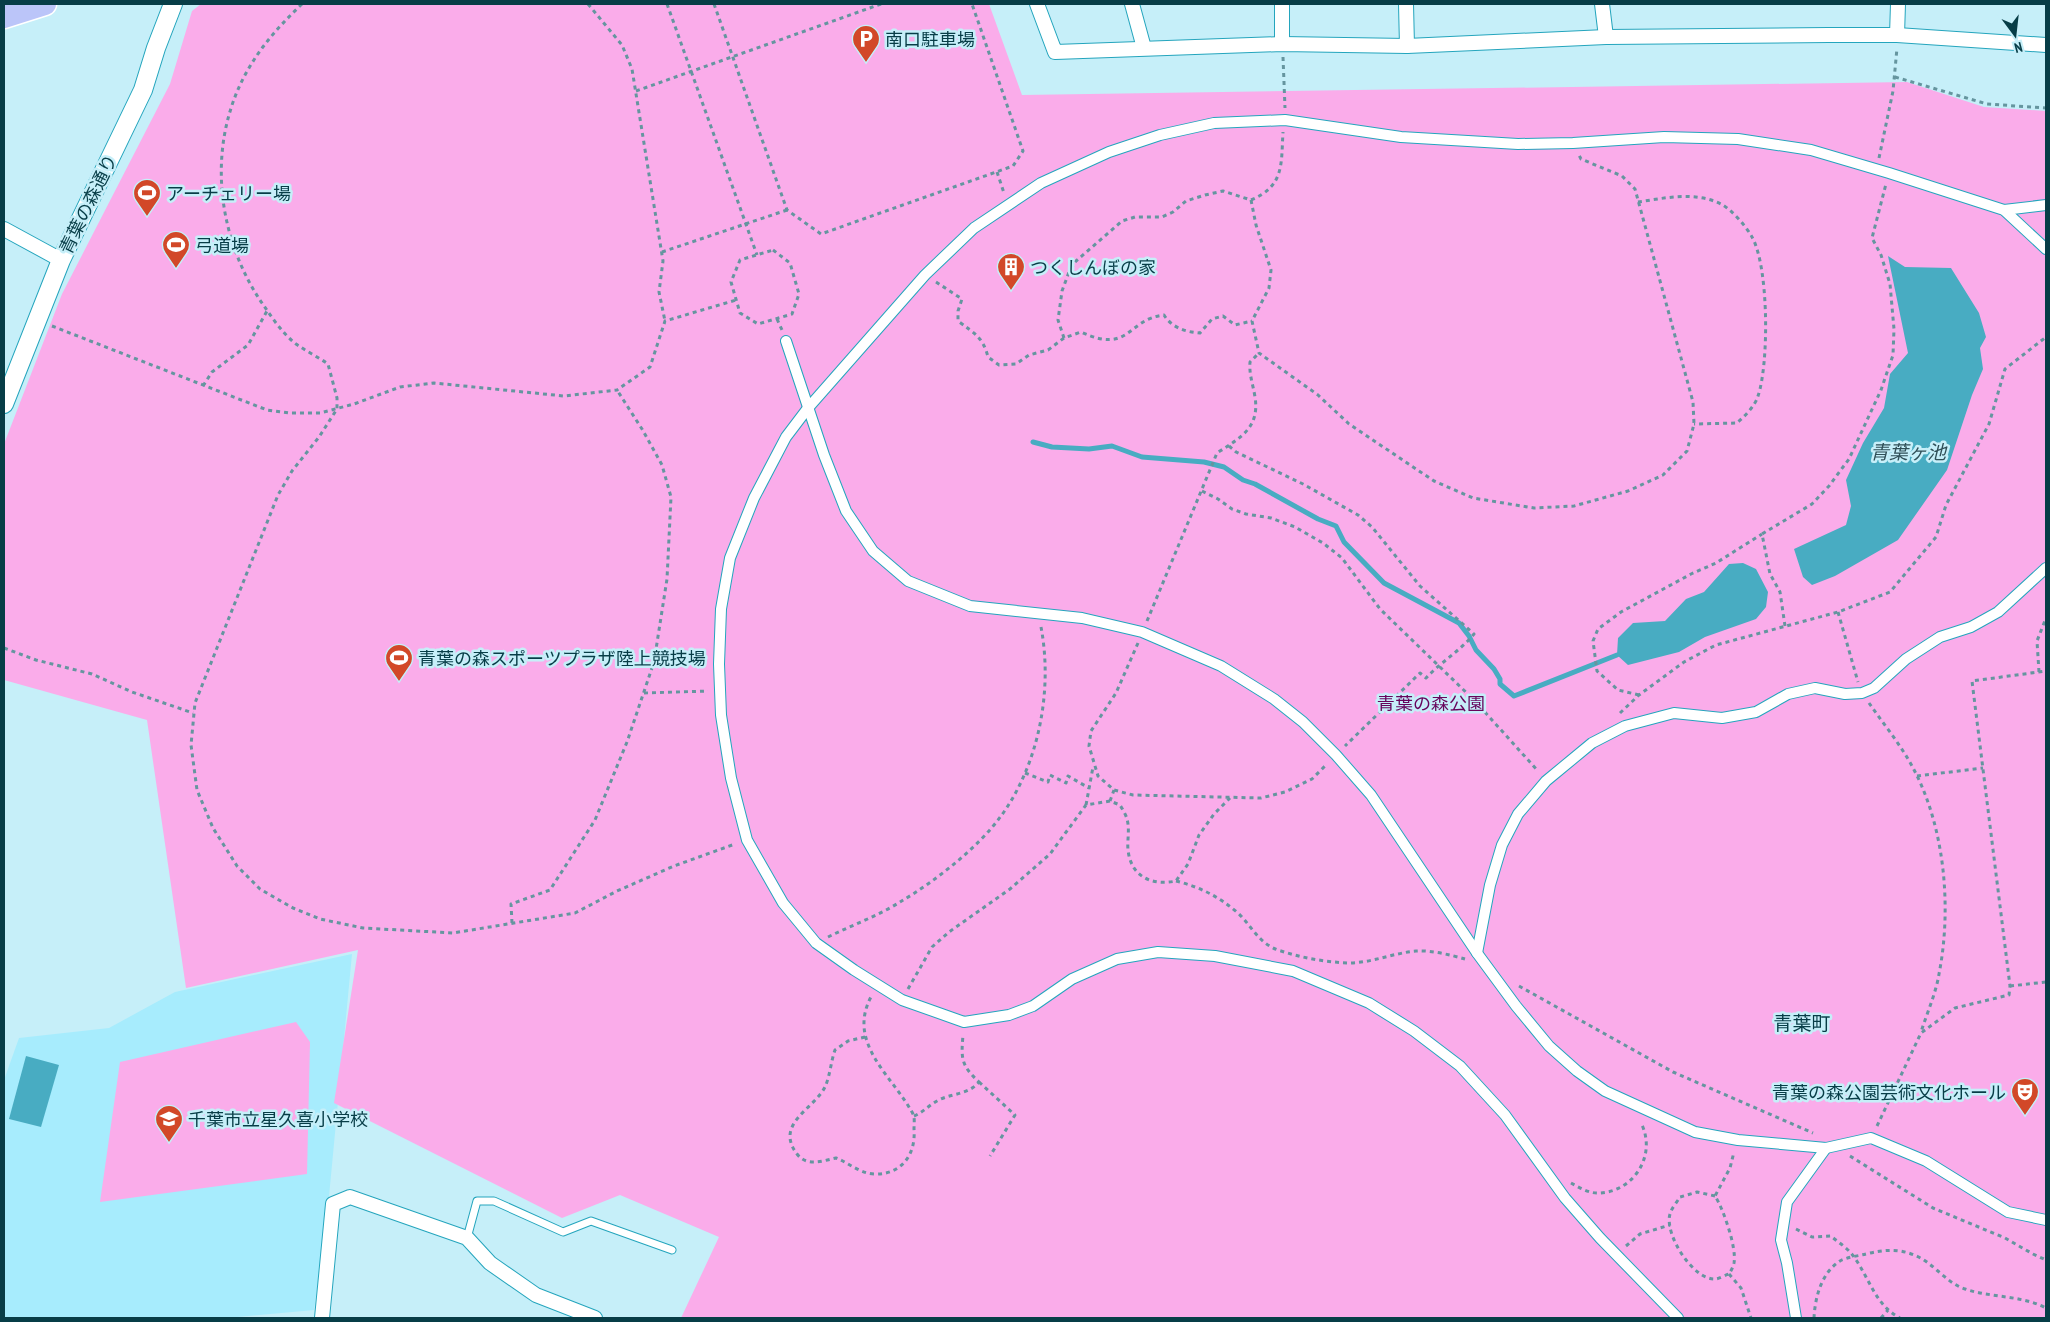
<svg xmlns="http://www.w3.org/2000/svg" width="2050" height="1322" font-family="'PT Sans Narrow','Noto Sans JP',sans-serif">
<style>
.built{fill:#a7ecfd}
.green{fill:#faacea}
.water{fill:#48acc2}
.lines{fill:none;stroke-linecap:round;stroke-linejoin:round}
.stream{stroke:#48acc2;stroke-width:5}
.service-casing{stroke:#24a5bd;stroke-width:9}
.pedestrian-casing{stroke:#24a5bd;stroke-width:12}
.minor-casing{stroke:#24a5bd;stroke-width:16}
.tertiary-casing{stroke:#24a5bd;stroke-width:20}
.primary-casing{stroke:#fff;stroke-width:25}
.path{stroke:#65959f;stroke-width:3;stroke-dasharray:4 4;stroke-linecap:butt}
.service{stroke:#fff;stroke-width:7}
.pedestrian{stroke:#fff;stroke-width:10}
.minor{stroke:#fff;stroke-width:14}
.tertiary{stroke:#fff;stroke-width:18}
.primary{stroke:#bbc5f9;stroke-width:22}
.labels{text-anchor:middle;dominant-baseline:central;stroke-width:5;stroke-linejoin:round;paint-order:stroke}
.poi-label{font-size:18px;fill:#073d47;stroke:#c6eff9;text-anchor:start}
.street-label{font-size:18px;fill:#073d47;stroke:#c6eff9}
.park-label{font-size:18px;fill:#67055c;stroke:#c6eff9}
.water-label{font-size:19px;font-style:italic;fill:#304f57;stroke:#c6eff9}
.neighbourhood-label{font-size:19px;fill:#073d47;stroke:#c6eff9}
</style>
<rect width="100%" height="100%" fill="#c6eff9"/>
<polygon class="built" points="352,954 328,1207 314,1310 227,1318 4,1318 4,1080 19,1038 109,1028 175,992"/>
<g class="green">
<polygon points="201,4 989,4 1022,95 1907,82 1984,107 2046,111 2046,1318 681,1318 719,1237 620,1195 562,1218 334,1103 358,950 186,988 147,720 4,680 4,444 62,294 170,84 192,11"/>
<polygon points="296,1022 310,1042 307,1174 100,1202 120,1062"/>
</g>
<g class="water">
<polygon points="1888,256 1905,267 1951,268 1979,313 1986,337 1980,348 1983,369 1972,395 1947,470 1898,540 1835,576 1812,585 1803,577 1794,549 1846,525 1851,506 1846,480 1863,443 1884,408 1890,374 1908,353"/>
<polygon points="1743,563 1756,569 1768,592 1766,607 1756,619 1705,637 1679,652 1628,665 1617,655 1618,638 1633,623 1665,621 1686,599 1704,592 1729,564"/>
<polygon points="26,1056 59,1065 41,1127 9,1119"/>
</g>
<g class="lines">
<polyline class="stream" points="1033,442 1052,447 1089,449 1112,446 1142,457 1204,462 1224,467 1243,480 1255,484 1318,519 1336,526 1344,542 1384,583 1459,623 1469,636 1476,650 1494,669 1500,679 1500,684 1514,696 1617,655"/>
<defs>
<polyline id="service" points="467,1238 477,1201 494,1201 563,1232 591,1221 672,1250"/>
<g id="pedestrian">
<polyline points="2004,210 2046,205"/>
<polyline points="786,341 824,455 846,511 873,551 908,581 970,606 1082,618 1142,632 1221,666 1274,699 1303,722 1336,755 1371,795 1477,953 1516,1006 1549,1046 1577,1071 1605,1091 1695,1132 1738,1140 1826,1148 1871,1138 1926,1161 2008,1212 2046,1220"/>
<polyline points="1477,953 1490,885 1502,845 1518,814 1546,781 1592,743 1625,726 1674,713 1722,718 1756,712 1788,694 1815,688 1845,694 1862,693 1874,688 1906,659 1940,637 1971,627 1998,612 2046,568"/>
<polyline points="1678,1318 1600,1238 1565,1198 1505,1115 1460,1066 1414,1031 1369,1003 1293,971 1215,956 1158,952 1117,959 1072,979 1033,1006 1009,1015 964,1022 902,1000 854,970 816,943 783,903 747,840 731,778 721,715 719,664 721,609 730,558 754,498 786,437 808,408 925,275 974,228 1041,183 1109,152 1160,135 1214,123 1285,120 1401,137 1518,144 1573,143 1664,137 1738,139 1811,150 1889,173 2004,210 2046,249"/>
<polyline points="1796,1318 1787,1263 1781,1240 1787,1202 1826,1148"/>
</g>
<g id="minor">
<polyline points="1037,4 1055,52 1282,44 1407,46 1606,37 1829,35 1897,35 2046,45"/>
<polyline points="1132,4 1144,48"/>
<polyline points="1282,4 1282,44"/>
<polyline points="1406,4 1407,46"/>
<polyline points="1602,4 1606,37"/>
<polyline points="1897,35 1898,4"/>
<polyline points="4,229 61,260"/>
<polyline points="322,1318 333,1204 350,1197 467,1238 490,1263 536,1295 595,1318"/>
</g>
<polyline id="tertiary" points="4,404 61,260 143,90 156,48 173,4"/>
<polyline id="primary" points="4,17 45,4"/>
</defs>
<use href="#service" class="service-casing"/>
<use href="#pedestrian" class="pedestrian-casing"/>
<use href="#minor" class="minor-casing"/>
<use href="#tertiary" class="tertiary-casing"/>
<use href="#primary" class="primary-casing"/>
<g class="path">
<path d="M302 4C280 25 260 47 245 75 206 148 217 239 264 306 273 319 283 334 296 344 306 351 318 357 328 364L337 398V409L319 437 292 471 278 495 195 703 191 745 197 790 213 828 237 866 260 889 293 908 320 919 363 928 453 933 575 913 617 891 674 866 735 844"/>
<polyline points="588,4 622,45 632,69 663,261 659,292 665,321"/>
<polyline points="667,4 757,255"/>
<polyline points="714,4 787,210 821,234 1013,166 1023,151 972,4"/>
<polyline points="1283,57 1285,108"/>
<polyline points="1895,77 1987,104 2046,108"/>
<polyline points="636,91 881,4"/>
<polyline points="1879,158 1893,91 1897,48"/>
<polyline points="997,172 1004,193"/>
<polyline points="1251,200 1256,225 1271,270 1269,288 1252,321 1259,353 1318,395 1349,424 1434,481 1473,498 1534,508 1574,506 1628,491 1663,475 1687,451 1694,424 1693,402 1635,189 1622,176 1581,159 1579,155"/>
<path d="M1638 202C1665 198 1695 191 1721 204 1732 210 1746 226 1752 237 1769 267 1769 364 1758 396 1755 406 1745 416 1737 423L1694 424"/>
<polygon points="773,250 790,263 799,294 792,314 758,324 740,313 731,282 740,260"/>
<polyline points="662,252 787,210"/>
<path d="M936 282 962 299 958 311V321C974 333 983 337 988 357L999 365 1016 364 1029 355 1048 350 1064 338 1081 332C1130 355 1127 319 1164 315 1172 328 1186 332 1200 333L1212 319 1223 316 1235 325 1252 321"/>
<polyline points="777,319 782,330"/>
<polyline points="52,326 267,410 289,413 320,413 354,404 400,387 434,383 564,396 617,390 650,367 665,321 736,300"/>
<path d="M1064 338 1058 320 1062 291 1069 272 1076 261 1122 221 1135 217H1162L1173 212 1186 201 1205 195 1223 191 1251 200C1285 186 1281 163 1283 132"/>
<polyline points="203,386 212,372 248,345 267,311"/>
<path d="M1229 446 1236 452 1303 484 1358 515 1372 527 1420 586 1474 634C1460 651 1441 662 1426 678L1420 673 1345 746"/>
<polyline points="1202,491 1218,499 1232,509 1246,514 1271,518 1295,527 1323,543 1342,558 1380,609 1474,700 1538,771"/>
<polyline points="1838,612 1858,682"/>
<path d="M1147 621 1217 453C1240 438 1260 428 1255 397 1253 384 1249 375 1250 362L1259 353"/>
<polyline points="1785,626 1780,592 1770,574 1762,534 1812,504 1829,486 1849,459 1881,390 1893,355 1894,329 1890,284 1881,255 1872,238 1886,184"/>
<polyline points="1138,643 1116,693 1091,731 1089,746 1098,776 1114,790 1133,795 1261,798 1285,792 1312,779 1327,764"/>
<polyline points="4,648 36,660 92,674 132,692 193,713"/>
<polyline points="2039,672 2037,641 2046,618"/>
<polyline points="644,693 708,691"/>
<polyline points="1639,695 1618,690 1597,671 1593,641 1598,629 1621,612 1691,574 1716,563 1762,534"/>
<path d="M1869 703C1883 723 1900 744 1912 766 1945 826 1952 908 1939 974 1936 993 1927 1013 1921 1032"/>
<polyline points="1620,713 1639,695 1684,662 1716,645 1838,612 1890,592 1936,537 1946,505 1989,424 2005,369 2046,337"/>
<polyline points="1025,773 1048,782 1050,775 1066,783 1068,776 1089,788"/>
<polyline points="1917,776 1983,768"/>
<polyline points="1110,801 1114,790"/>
<polyline points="1086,805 1093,767"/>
<path d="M1176 881C1200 887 1220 897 1239 914 1253 928 1260 945 1281 951 1303 958 1325 962 1348 963 1372 963 1393 953 1416 951 1431 950 1451 955 1465 959"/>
<polyline points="512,923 511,904 550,890 595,820 627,742 654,662 667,579 671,497 662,465 642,429 617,390"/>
<path d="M828 937C852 925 878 916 900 902 934 882 978 848 1001 816 1039 764 1053 690 1041 627"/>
<polyline points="1519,986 1673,1072 1813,1133"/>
<polyline points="2010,986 2046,982"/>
<path d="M908 989 932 947 949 932 1010 889 1050 854 1086 805 1110 801 1120 805C1123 810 1126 815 1127 819 1130 830 1127 840 1128 850 1131 877 1152 886 1176 881L1188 864 1199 835 1214 814 1230 798"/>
<path d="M865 1037 848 1041 835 1050C831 1061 830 1076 825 1087 814 1109 774 1124 797 1154 807 1167 822 1161 836 1158 849 1163 859 1173 874 1174 902 1175 916 1154 914 1129 914 1124 915 1118 913 1114 893 1076 845 1043 872 995"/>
<polyline points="979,1082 1015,1115 990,1156"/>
<path d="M914 1116C924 1112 931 1103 941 1099 955 1093 969 1094 979 1082 961 1065 961 1059 963 1035"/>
<polyline points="1877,1126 1921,1033 1955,1008 2009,995 2010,986 1972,681 2046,671"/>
<polyline points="1850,1156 1933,1208 2005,1238 2033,1254 2046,1260"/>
<path d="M1571 1183C1580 1188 1590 1194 1600 1193 1635 1191 1657 1154 1641 1123"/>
<path d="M1715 1196 1697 1192 1680 1197C1677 1202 1671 1209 1670 1214 1664 1234 1693 1280 1715 1279 1719 1279 1725 1275 1729 1274 1731 1271 1733 1267 1734 1263 1737 1248 1723 1208 1715 1196L1730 1168 1734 1152"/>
<path d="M1796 1229 1812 1237 1831 1236C1839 1243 1849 1249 1854 1257 1870 1279 1875 1305 1900 1318"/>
<polyline points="1626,1246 1640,1234 1670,1225"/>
<polyline points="1729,1274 1741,1288 1751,1318"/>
<path d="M1814 1318C1815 1298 1821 1273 1840 1261 1847 1257 1858 1256 1866 1254 1883 1250 1897 1248 1914 1255 1933 1262 1946 1283 1965 1289 1992 1298 2021 1295 2046 1308"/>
<polyline points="1881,1318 1888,1310"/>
</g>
<use href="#service" class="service"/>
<use href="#pedestrian" class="pedestrian"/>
<use href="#minor" class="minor"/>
<use href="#tertiary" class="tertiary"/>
<use href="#primary" class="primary"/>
</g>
<defs>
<symbol id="parking-pin" viewBox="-11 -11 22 30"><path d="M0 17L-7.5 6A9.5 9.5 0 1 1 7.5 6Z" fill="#d24828" stroke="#c6eff9"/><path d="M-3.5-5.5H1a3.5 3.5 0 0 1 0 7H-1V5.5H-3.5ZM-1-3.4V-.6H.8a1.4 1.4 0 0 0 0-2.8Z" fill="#fff"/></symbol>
<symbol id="stadium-pin" viewBox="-11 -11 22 30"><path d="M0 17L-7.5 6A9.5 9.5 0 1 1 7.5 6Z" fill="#d24828" stroke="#c6eff9"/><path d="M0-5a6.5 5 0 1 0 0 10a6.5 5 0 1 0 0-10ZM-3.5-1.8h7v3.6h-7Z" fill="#fff"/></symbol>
<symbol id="building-pin" viewBox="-11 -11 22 30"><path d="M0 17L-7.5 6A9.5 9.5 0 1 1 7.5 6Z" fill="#d24828" stroke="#c6eff9"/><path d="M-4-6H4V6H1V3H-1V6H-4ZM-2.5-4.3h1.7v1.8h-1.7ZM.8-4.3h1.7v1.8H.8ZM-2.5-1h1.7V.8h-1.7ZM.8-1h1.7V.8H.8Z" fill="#fff"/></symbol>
<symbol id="theatre-pin" viewBox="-11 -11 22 30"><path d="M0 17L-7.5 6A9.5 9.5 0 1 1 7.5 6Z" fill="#d24828" stroke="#c6eff9"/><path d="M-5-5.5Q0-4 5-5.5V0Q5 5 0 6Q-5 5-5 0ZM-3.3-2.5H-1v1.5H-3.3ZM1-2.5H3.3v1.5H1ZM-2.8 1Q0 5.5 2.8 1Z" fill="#fff"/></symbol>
<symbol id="school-pin" viewBox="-11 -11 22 30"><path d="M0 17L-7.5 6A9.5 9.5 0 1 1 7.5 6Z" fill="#d24828" stroke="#c6eff9"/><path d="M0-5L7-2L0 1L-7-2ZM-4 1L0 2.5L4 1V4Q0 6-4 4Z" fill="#fff"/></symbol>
</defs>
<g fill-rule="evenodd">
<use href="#parking-pin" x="850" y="23" width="32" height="43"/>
<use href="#stadium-pin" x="131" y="177" width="32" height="43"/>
<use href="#stadium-pin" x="160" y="229" width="32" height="43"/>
<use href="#building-pin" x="995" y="251" width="32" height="43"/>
<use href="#stadium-pin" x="383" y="642" width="32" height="43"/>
<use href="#theatre-pin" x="2009" y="1076" width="32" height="43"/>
<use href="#school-pin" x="153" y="1103" width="32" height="43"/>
</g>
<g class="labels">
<g class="poi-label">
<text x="885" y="39">南口駐車場</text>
<text x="166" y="193">アーチェリー場</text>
<text x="195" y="245">弓道場</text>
<text x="1030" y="267">つくしんぼの家</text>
<text x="418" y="658">青葉の森スポーツプラザ陸上競技場</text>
<text x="2006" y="1092" text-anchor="end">青葉の森公園芸術文化ホール</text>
<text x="188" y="1119">千葉市立星久喜小学校</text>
</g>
<g class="street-label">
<text transform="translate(88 204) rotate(-64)">青葉の森通り</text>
</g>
<g class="park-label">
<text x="1431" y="703">青葉の森公園</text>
</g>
<g class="water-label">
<text x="1908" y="452">青葉ヶ池</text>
</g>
<g class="neighbourhood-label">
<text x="1802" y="1023">青葉町</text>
</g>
</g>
<rect width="2050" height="1322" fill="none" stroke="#073d47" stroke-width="10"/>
<g transform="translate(2015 35) rotate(165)" stroke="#c6eff9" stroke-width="4" paint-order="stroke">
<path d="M0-4L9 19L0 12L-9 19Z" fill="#073d47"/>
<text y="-8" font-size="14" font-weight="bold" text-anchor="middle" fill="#073d47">N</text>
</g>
</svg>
